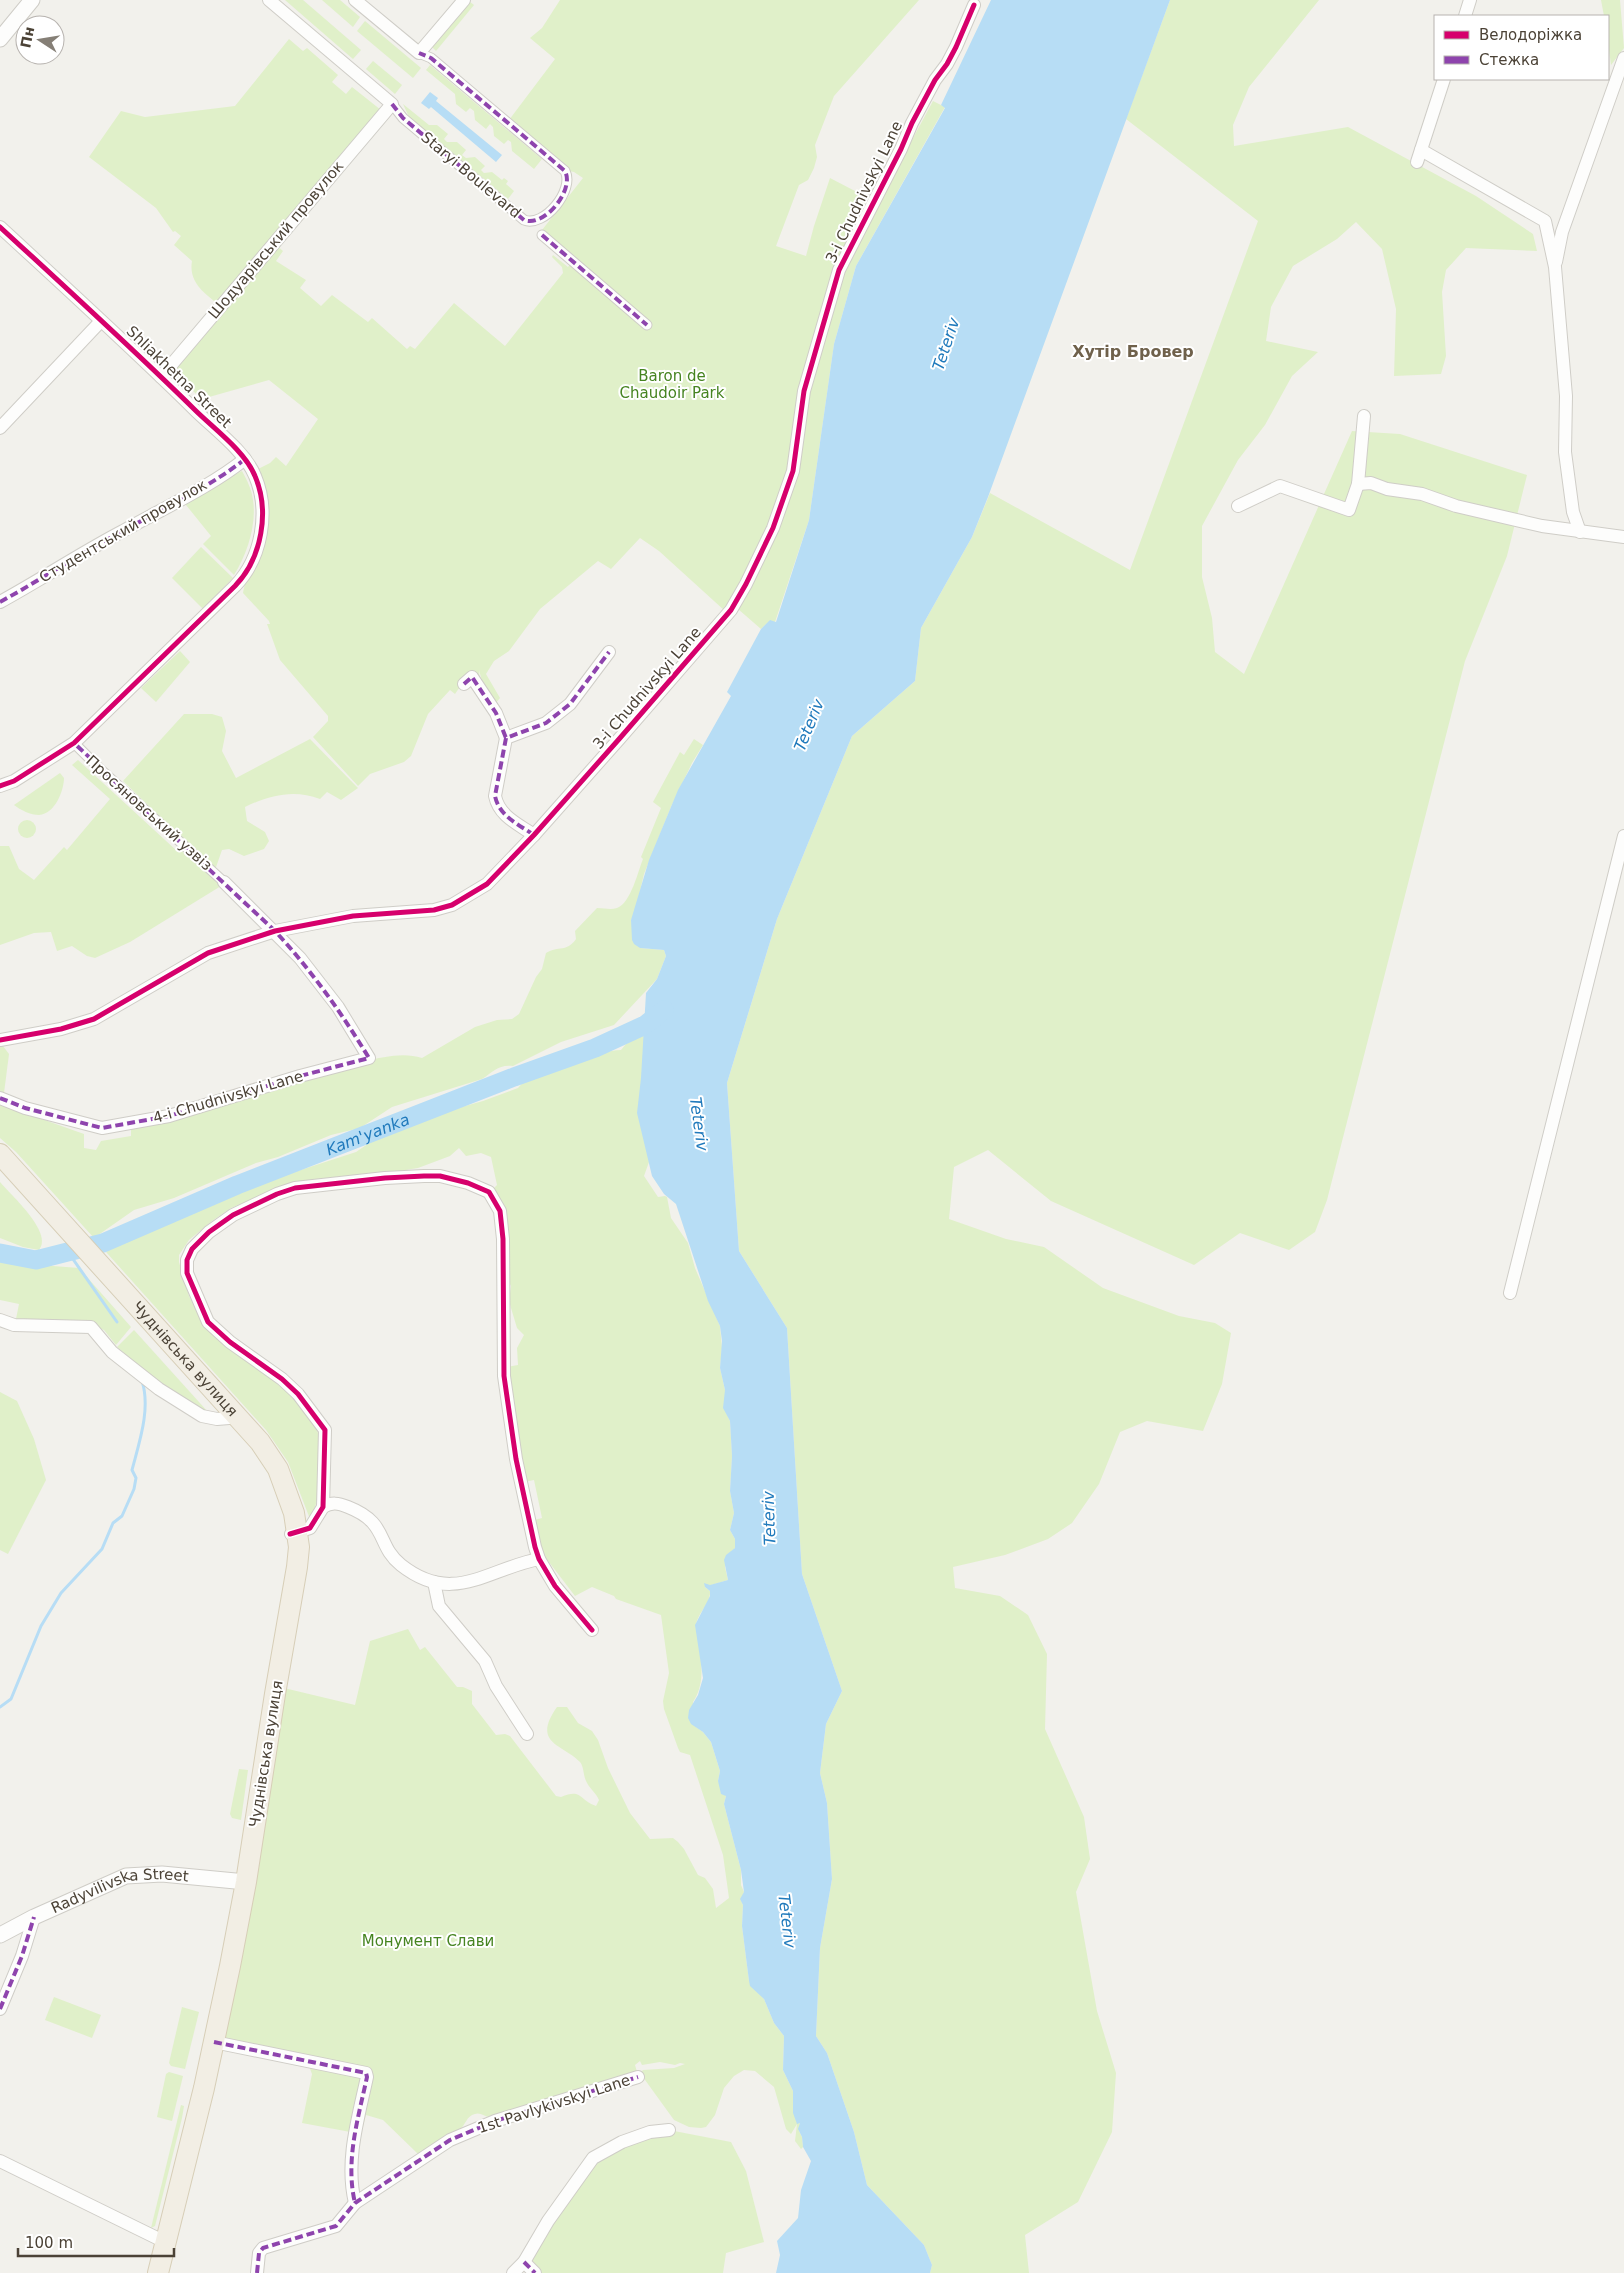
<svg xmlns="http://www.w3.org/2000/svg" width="1624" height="2273" font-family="'DejaVu Sans',sans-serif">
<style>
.green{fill:#e0f0c9}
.water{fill:#b7ddf5}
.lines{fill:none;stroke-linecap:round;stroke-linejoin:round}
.stream{stroke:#b7ddf5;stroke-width:3}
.river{stroke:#b7ddf5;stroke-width:19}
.pedestrian-casing{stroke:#cfcdc7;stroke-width:11}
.minor-casing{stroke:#cfcdc7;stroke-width:14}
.tertiary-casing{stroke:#cfcdc7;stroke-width:17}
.primary-casing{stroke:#d7ceb7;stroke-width:22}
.pedestrian{stroke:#fdfdfc;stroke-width:9}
.minor{stroke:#fdfdfc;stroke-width:12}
.tertiary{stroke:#fdfdfc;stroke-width:15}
.primary{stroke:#f2eee4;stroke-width:20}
.quiet{stroke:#8e44ad;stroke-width:4;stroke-dasharray:8 4;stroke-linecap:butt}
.cycleway-casing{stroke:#fff;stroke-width:8}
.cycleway{stroke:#d6006c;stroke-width:5}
.labels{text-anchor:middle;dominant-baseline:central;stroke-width:4;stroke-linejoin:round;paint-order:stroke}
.street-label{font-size:15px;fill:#4b4236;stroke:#fff}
.park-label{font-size:15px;fill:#468421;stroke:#fff}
.water-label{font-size:16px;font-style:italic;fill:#207abc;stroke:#fff}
.neighbourhood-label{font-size:16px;font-weight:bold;fill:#6f614b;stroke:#fff}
</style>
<rect width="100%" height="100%" fill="#f2f1ec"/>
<g class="green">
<polygon points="285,0 303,0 361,50 353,59"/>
<polygon points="322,0 340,0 360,17 353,27"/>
<path d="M560 0H919L834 96 815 145 817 157 814 168 808 180 799 185 776 246 806 256 814 226 830 178 878 203 933 101 945 107 856 266 834 344 809 520 775 622 770 621 761 629 738 609 725 611 659 551 640 538 611 569 598 561 540 609 509 651 494 661 486 674 500 698 495 704 482 681 479 670 480 682 466 678 455 694 450 690 428 714 411 756 404 762 370 774 358 786 313 737 328 721V716L280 660 267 624H270L269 621 243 593C245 580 252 568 258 556 275 522 270 503 258 469L270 463 276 457 286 466 318 419 269 380 202 399 175 375 176 365 223 308C207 295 188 284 192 261L174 245 181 236 175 231 173 232 156 208 89 157 121 111 145 117 235 106 289 39 303 51 307 48 338 75 332 82 346 94 352 87 381 110 276 245 283 251 276 261 306 280 300 288 321 306 332 295 368 322 372 318 407 349 410 346 415 349 454 303 505 346 563 273 562 267 552 257 553 255 568 267 574 260 542 230 583 178 574 172 569 171 509 120 555 59 530 38 542 28Z"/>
<polygon points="1170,0 1319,0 1249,87 1233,125 1234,146 1348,127 1476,196 1533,234 1537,251 1466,248 1446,270 1442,292 1446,356 1441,374 1394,376 1396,309 1382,249 1356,222 1337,239 1293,266 1271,307 1266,341 1318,352 1292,376 1265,425 1238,460 1202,526 1202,577 1212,618 1215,652 1244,674 1352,431 1400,434 1527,475 1507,556 1465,661 1327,1200 1315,1232 1289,1250 1240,1233 1194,1265 1051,1201 988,1150 954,1167 949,1219 1006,1239 1044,1247 1103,1288 1179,1316 1215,1323 1231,1333 1222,1384 1203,1431 1147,1421 1120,1432 1099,1484 1072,1523 1048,1539 1005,1555 953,1567 955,1588 1000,1596 1028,1615 1047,1654 1045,1729 1084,1817 1090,1859 1076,1892 1097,2011 1116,2073 1112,2132 1078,2202 1025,2235 1029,2273 930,2273 932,2265 924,2245 867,2185 854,2132 827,2053 816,2036 820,1948 832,1879 827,1803 820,1773 826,1724 842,1691 802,1574 787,1328 739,1251 727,1083 777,919 852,736 915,681 921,628 972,537 990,493 1130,570 1258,221 1126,119"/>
<polygon points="1601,0 1620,0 1624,48 1611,65 1608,43 1608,16 1604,16"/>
<polygon points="470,2 474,5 436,51 432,47"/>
<polygon points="365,21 421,68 413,78 357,31"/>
<polygon points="373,61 402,85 395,94 366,69"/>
<polygon points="430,65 542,159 534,169 512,151 511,142 508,140 504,144 494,136 493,127 490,124 486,129 475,120 474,111 470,108 466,112 456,104 455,94 426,70"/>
<polygon points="403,104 429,125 437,125 448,134 444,139 447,142 457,142 466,150 462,155 466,158 475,157 485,166 481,170 484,173 492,172 502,180 504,178 508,181 506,184 514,191 508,199 409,117"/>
<path d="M242 471C247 480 252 490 253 500 257 524 247 555 234 575L203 544 211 536 186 505V502L220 482Z"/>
<polygon points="201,547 233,578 203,609 172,578"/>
<polygon points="180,651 190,662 156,702 141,688"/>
<path d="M184 714H212L222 717 226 731 222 751 236 778 310 739 358 788 341 800 327 792 320 799C294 789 270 795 245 807L247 821 265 832 269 841 264 849 244 856 229 849 222 850 215 870 123 781Z"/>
<path d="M694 739 703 745 692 763 671 807 644 874 635 913 631 920 640 948 664 950 666 956 657 979 614 1025 561 1042 513 1066C499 1064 493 1072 482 1079L392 1107 360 1128 331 1135 278 1157 256 1163 174 1198 134 1210 94 1238 16 1152 0 1138V1102L22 1112 84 1134V1148L96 1150 101 1141 131 1136V1127L365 1061C383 1057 404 1052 422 1058L475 1027 497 1020 512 1019 519 1014 536 977 542 969 546 953C559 945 566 953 576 939L575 931 597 908C605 908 610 910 617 908 631 903 638 871 643 859L641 857 661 808 653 802 680 752 684 755Z"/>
<polygon points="78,760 177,851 188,850 221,886 130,942 95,958 87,956 72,946 57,951 51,932 34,933 0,945 0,846 9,846 19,869 34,880 64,847 67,850 110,799 72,765"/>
<path d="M60 773 64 778C64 790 55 814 39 815 31 815 20 810 14 805Z"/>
<circle cx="27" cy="829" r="9"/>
<path d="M649 1029V1162L644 1176 658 1197 665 1196 667 1197 671 1218 688 1243 695 1268 720 1326 722 1348 720 1368 725 1390V1410L730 1421 732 1456 730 1491 734 1513 730 1530 735 1539V1548L730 1553 725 1567 728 1580 705 1587 710 1591C711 1607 690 1618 698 1633 700 1657 707 1681 693 1702L696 1727 703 1732 711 1742 720 1771 718 1781 726 1796 724 1804 741 1870V1885L744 1892 741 1900 743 1905 742 1926 749 1981 764 1999 774 2023 784 2036 783 2070 793 2091V2105L800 2123 799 2131 802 2137 803 2147 801 2149 795 2141 797 2124 791 2134 786 2129 774 2087 755 2071 744 2070 734 2076 724 2088 715 2115 706 2127 701 2128 689 2127 674 2120 640 2073 643 2070 674 2068 685 2064 680 2063 675 2065 660 2062 642 2065 640 2061 635 2065 638 2075 489 2117C484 2116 480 2112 475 2114 466 2116 466 2125 459 2130 447 2139 432 2146 418 2154L383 2120 366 2115 361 2134 302 2123 312 2074 309 2066 219 2048 284 1688 355 1705 370 1641 408 1629 420 1650 425 1647 457 1687H463L472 1691V1704L496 1735 505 1734 510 1736 556 1796 561 1797C582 1788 579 1800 596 1806L599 1800C596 1793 589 1788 586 1781 583 1774 584 1767 580 1762 563 1744 531 1744 557 1707H567L578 1723 592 1731 598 1740 608 1768 630 1813 650 1839 673 1838 678 1842 684 1849 698 1875 705 1878 713 1889 716 1908 729 1898 723 1855 690 1755 680 1752 678 1748 664 1709 663 1701 669 1673 661 1615 616 1599 614 1596 592 1587 575 1596 542 1553 534 1520 542 1518 534 1480 524 1482 507 1367 518 1365 517 1348 524 1335 517 1328 511 1308 509 1300 511 1286 508 1280 493 1189 497 1185 491 1157 481 1153 466 1156 459 1148 450 1156 418 1168 269 1192 231 1208 212 1221 189 1240 179 1255V1262L189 1296 202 1322C233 1347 307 1396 318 1433 322 1445 320 1458 320 1471 319 1490 319 1501 310 1519L288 1462 266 1430 106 1252 124 1239 154 1230 165 1219 181 1216 190 1206 197 1202 217 1200 238 1188 273 1179 356 1152 378 1137 418 1119 483 1101 518 1088 526 1079C541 1082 554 1065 568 1061 573 1059 579 1060 584 1059 597 1056 608 1050 621 1050L626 1044Z"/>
<polygon points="0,1042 9,1054 4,1093 0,1094"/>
<path d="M0 1182C11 1195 54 1233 39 1250L23 1247 0 1238Z"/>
<polygon points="0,1254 40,1265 79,1268 131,1327 116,1345 104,1330 96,1327 16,1319 19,1304 0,1300"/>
<polygon points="134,1330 208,1412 161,1384 117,1347"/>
<polygon points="0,1392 17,1401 34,1439 46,1480 8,1554 0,1550"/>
<polygon points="239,1769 248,1770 241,1820 232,1818 230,1814"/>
<polygon points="54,1997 101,2015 92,2038 45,2020"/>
<polygon points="182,2007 199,2012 185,2069 171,2066 169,2063"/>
<polygon points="169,2072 183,2076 172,2121 157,2117 166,2074"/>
<polygon points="181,2105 184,2106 182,2118 155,2226 151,2228"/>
<polygon points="669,2130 731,2142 746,2171 764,2242 726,2253 723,2273 535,2273 524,2262 593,2158"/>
</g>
<g class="water">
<polygon points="991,0 1170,0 988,497 972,537 921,628 915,681 852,736 777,919 727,1083 739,1251 787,1328 802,1574 842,1691 826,1724 820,1773 827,1803 832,1879 820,1948 816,2036 827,2053 854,2132 867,2185 924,2245 932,2265 930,2273 776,2273 780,2255 777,2241 798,2218 801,2190 811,2161 803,2147 802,2137 798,2129 800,2123 797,2124 793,2113 793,2091 783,2070 784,2036 774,2023 764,1999 750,1986 749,1981 742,1926 743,1905 740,1899 744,1892 741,1870 724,1804 726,1796 721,1794 718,1781 720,1771 711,1742 703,1732 691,1724 688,1718 689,1710 698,1695 703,1678 695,1625 710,1596 710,1591 705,1587 704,1583 710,1585 728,1580 724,1560 726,1555 735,1548 735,1539 730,1530 734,1513 730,1491 732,1456 730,1421 723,1408 725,1390 720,1368 722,1341 720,1326 708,1301 676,1204 664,1194 652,1176 637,1113 641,1078 646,993 657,979 666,956 664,950 640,948 634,944 632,940 631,920 649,860 678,790 731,696 727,692 761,629 770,620 776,622 809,520 834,344 856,266 945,108 941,105"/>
<polygon points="430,92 438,98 436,101 502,155 496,162 431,107 429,109 421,103"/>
</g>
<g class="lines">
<g class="stream">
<polyline points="68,1252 117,1322"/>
<path d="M0 1707 11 1699 41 1626 61 1593 102 1549 113 1523 122 1516 134 1489 136 1478 132 1470C139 1443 151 1409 142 1381"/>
</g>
<path class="river" id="s1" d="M0 1253 36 1260 103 1243 237 1185 514 1077 595 1048 645 1025 664 1010"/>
<defs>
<g id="pedestrian">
<path d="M392 104 403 118 524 220C544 228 575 190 565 171L431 58 419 53"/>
<polyline points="542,235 647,325"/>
<polyline points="74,743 98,767 224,882"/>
</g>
<g id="minor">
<polyline points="355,0 419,53 464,0"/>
<polyline points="1465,16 1470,0"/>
<polyline points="1421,150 1545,221 1555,267 1566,396 1565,452 1573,512 1580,532"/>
<polyline points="1417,162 1444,79"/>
<path d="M0 227C65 287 131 347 194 409 213 428 245 451 255 476 270 511 262 558 235 586L74 743 14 781 0 786"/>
<polyline points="1556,262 1562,232 1624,58"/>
<polyline points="161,377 392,104 269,0"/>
<polyline points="0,428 101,321"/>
<polyline points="1358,484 1371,483 1387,489 1422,494 1456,506 1542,526 1624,537"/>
<polyline points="1238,506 1280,486 1349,510 1358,484 1364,416"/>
<path d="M0 602C42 579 81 553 123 531 162 509 210 487 245 459"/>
<polyline points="464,684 472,677 496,713 506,738"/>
<path d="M534 835C518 824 499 816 495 796L506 738 546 723 570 704 609 652"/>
<polyline points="0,1040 61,1029 94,1019 208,953 275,931 353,916 434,910 452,905 487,884 534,835 620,738 731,610 746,584 773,528 793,471 804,391 839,270 901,149 912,123 935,80 947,64 956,47 974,5"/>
<polyline points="0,1098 25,1108 102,1128 169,1116 300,1076 369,1058 338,1007 300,958 224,882"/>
<polyline points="1510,1293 1624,836"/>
<polyline points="0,1320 14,1325 91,1327 112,1352 159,1389 202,1416 217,1419 229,1418"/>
<path d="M323 1507C332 1502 338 1503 348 1507 389 1523 376 1545 401 1565 453 1606 487 1569 539 1559"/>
<polyline points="291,1534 310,1528 323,1507 325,1430 298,1394 282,1379 230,1342 208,1322 187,1273 187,1260 192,1249 209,1232 233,1215 277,1194 295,1188 385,1178 424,1176 440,1176 468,1183 489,1192 500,1211 503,1239 504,1376 516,1459 535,1547 539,1559 555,1586 592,1630"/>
<polyline points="434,1582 439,1606 485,1661 496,1686 527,1734"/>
<polyline points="0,2009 22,1956 34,1917"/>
<path d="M214 2042 366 2073 367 2077C358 2119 345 2161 355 2203"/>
<polyline points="0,2161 159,2239"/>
<polyline points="524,2262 535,2273"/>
<polyline points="257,2273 259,2253 263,2248 336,2226 355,2203 450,2140 495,2121 638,2077"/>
<polyline points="513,2273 524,2262 548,2221 593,2158 622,2142 650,2132 669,2130"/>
</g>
<g id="tertiary">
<polyline points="0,39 32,0"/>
<path id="s2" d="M0 1935 34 1917 126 1876 162 1874 246 1882"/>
</g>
<g id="primary">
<path id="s3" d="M0 1154 260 1442 278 1469 294 1513 299 1547 297 1567 275 1694 246 1882 230 1966 204 2088 158 2273"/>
</g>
</defs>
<use href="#pedestrian" class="pedestrian-casing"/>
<use href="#minor" class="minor-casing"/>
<use href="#tertiary" class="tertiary-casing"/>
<use href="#primary" class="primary-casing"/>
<use href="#pedestrian" class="pedestrian"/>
<use href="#minor" class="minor"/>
<use href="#tertiary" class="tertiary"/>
<use href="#primary" class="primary"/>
<g class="quiet">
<path d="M392 104 403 118 524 220C544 228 575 190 565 171L431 58 419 53"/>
<polyline points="542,235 647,325"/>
<path d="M0 602C42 579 81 553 123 531 162 509 210 487 245 459"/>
<polyline points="464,684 472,677 496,713 506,738"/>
<path d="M534 835C518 824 499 816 495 796L506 738 546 723 570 704 609 652"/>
<path d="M0 1098 25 1108 102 1128 169 1116 300 1076 369 1058C341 1012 311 970 275 931L74 743"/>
<polyline points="0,2009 22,1956 34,1917"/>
<path d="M214 2042 366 2073 367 2077C358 2119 345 2161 355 2203"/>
<polyline points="524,2262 535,2273"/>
<polyline points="257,2273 259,2253 263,2248 336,2226 355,2203 450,2140 495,2121 638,2077"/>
</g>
<defs>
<g id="cycleway">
<path d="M0 227C65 287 131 347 194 409 213 428 245 451 255 476 270 511 262 558 235 586L74 743 14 781 0 786"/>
<polyline points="0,1040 61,1029 94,1019 208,953 275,931 353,916 434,910 452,905 487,884 534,835 620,738 731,610 746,584 773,528 793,471 804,391 839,270 901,149 912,123 935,80 947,64 956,47 974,5"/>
<polyline points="290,1534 310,1528 323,1507 325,1430 298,1394 282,1379 230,1342 208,1322 187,1273 187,1260 192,1249 209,1232 233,1215 277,1194 295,1188 385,1178 424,1176 440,1176 468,1183 489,1192 500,1211 503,1239 504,1376 516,1459 535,1547 539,1559 555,1586 592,1630"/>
</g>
</defs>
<use href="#cycleway" class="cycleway-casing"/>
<use href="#cycleway" class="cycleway"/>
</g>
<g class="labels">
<g class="street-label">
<text transform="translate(471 175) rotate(40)">Staryi Boulevard</text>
<text transform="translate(864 192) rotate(-64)">3-i Chudnivskyi Lane</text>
<text transform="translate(276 240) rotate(-50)">Шодуарівський провулок</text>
<text transform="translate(179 377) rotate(44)">Shliakhetna Street</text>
<text transform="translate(123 531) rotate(-30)">Студентський провулок</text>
<text transform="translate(647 688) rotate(-49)">3-i Chudnivskyi Lane</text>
<text transform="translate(149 813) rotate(42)">Просяновський узвіз</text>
<text transform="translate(228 1097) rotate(-16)">4-i Chudnivskyi Lane</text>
<text stroke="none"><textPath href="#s3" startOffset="276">Чуднівська вулиця</textPath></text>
<text transform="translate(266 1754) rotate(-81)">Чуднівська вулиця</text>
<text stroke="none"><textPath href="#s2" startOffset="130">Radyvilivska Street</textPath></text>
<text transform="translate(554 2104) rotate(-18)">1st Pavlykivskyi Lane</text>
</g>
<g class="park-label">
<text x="672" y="376">Baron de<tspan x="672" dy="17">Chaudoir Park</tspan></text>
<text x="428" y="1941">Монумент Слави</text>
</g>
<g class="water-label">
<text transform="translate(946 344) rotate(-72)">Teteriv</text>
<text transform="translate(809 725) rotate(-68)">Teteriv</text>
<text transform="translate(699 1124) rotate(82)">Teteriv</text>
<text stroke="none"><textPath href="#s1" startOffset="392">Kam'yanka</textPath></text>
<text transform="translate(769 1518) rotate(-92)">Teteriv</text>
<text transform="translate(787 1921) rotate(83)">Teteriv</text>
</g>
<g class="neighbourhood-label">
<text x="1133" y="351">Хутір Бровер</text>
</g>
</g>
<rect x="1434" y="15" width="175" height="65" fill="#ffffff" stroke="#b7b3af"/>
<rect x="1444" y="31" width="25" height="8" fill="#d6006c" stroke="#b7b3af"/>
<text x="1479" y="40" font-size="15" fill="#4b4236">Велодоріжка</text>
<rect x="1444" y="56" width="25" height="8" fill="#8e44ad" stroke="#b7b3af"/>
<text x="1479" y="65" font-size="15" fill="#4b4236">Стежка</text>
<g transform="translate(40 40) rotate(282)"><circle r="24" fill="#ffffff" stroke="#b7b3af"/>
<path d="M0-4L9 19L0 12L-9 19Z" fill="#857f76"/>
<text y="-8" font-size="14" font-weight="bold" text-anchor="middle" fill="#4b4236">Пн</text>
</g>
<path d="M18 2248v8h156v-8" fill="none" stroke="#4b4236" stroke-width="2.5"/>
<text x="25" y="2248" font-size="15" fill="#4b4236" stroke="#ffffff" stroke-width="4" paint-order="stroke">100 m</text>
</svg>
